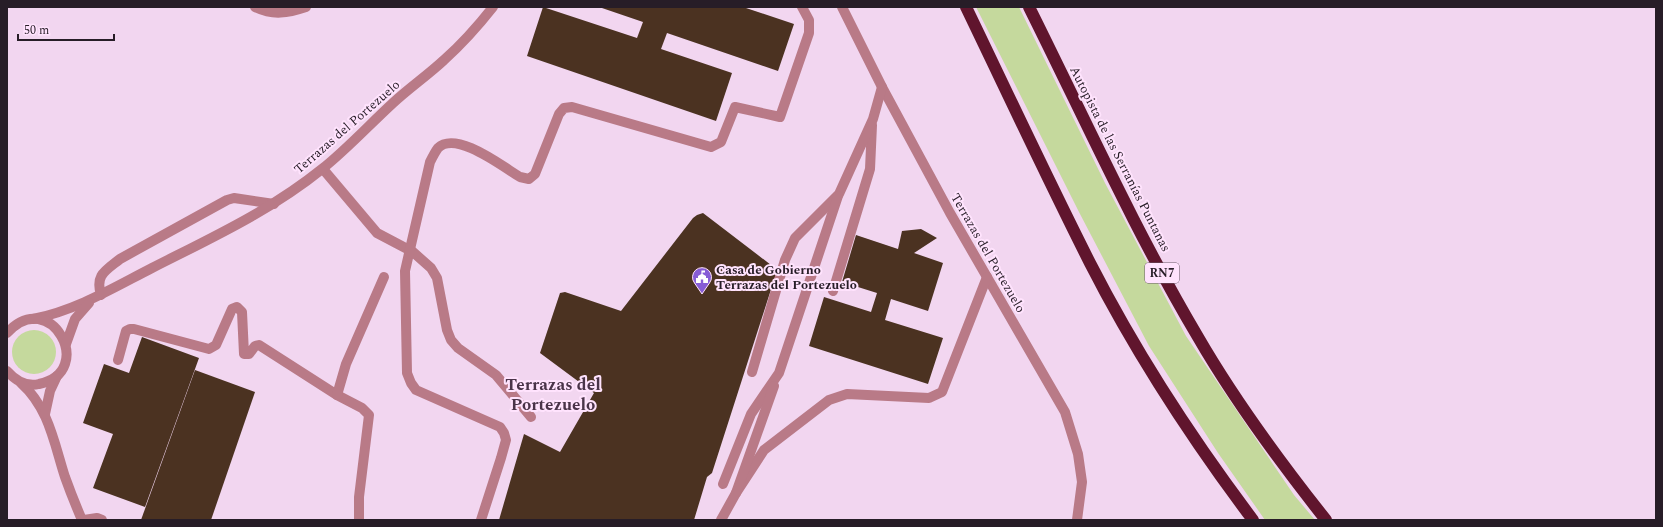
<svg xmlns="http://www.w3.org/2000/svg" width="1663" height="527" font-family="Spectral,serif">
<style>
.green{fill:#c5d99d}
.building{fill:#4b3221}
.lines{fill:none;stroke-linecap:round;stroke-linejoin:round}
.minor{stroke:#b97a87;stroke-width:10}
.highway{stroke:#60152d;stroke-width:12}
.labels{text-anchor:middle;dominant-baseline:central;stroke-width:4;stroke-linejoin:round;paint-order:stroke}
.shield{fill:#ffe3fd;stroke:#685867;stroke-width:1}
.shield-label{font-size:12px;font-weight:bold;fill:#271d27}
.street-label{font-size:13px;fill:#271d27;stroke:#ffe3fd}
.poi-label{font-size:13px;font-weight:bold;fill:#271d27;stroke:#ffe3fd;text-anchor:start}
.district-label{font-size:17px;font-weight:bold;fill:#4a3449;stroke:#ffe3fd}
</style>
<rect width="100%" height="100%" fill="#f2d6f0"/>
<g class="green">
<polygon points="976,7 1019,7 1105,183 1186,336 1294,495 1315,520 1265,520 1218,453 1149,346 1080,214"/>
<circle cx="34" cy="352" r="22"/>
</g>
<g class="building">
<polygon points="543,7 637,38 643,22 599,7 743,7 794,24 778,71 667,33 661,49 732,73 716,121 527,56"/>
<polygon points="703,213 771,265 776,274 712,473 707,477 694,520 499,520 524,434 560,452 594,393 540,353 560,293 565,292 621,311 693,218 697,215"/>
<polygon points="921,229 937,238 914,253 943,263 928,311 891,299 885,320 943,338 928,384 809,346 824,297 871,312 877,293 842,282 856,235 898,249 902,231"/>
<polygon points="142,337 199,358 145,507 93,488 113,434 83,423 104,364 129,373"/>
<polygon points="195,370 255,392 211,520 141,520"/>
</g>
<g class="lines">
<g class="minor">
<path d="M255 7C273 16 288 13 306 7"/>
<polyline points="842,7 882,87 950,213 1065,412 1078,454 1082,482 1077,520"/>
<polyline points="323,169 377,233 413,252 431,268 437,278 447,330 451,340 458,348 496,375 531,417"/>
<polyline points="833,291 870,169 872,125"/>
<path d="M101 295C95 275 105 271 120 259L227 200 234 198 274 204"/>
<path d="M33 319C77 310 113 288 152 268 211 238 270 211 322 169 347 149 369 125 393 103 409 88 428 75 444 60 462 44 478 26 493 7"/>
<path d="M7 333C50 285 98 372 39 384 26 387 15 380 7 371"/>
<polyline points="66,344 75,319 89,303"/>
<polyline points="118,360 126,331 130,329 134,329 209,349 216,345 232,309 237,307 242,312 244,354 249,354 255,346 259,345 337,395 362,408 369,415 359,497 359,520"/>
<polyline points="752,372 785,260 795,238 839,194 873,119 882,87"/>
<path d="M21 383C49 408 54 443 65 477 70 491 76 506 82 520"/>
<polyline points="337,395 346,364 384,277"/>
<polyline points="45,414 50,391 57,376"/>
<polyline points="723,484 751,414 779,373 838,196"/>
<polyline points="736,493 764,450 829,400 847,394 929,398 942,392 987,277"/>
<polyline points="84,520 97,518 102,520"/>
<path d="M481 520 501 458 506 440 504 433 500 427 416 390 411 383 407 373 405 271 430 162C432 158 435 152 438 148 456 130 503 167 520 177L529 179 535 174 559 114 564 108 572 107 711 147 721 142 735 107 780 117 809 33V20L802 7"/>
<polyline points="721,520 736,493 774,386"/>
</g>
<g class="highway">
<path d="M966 7C1007 92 1047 178 1090 263 1136 353 1192 439 1253 520"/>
<path d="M1029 7C1084 117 1135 231 1198 337 1235 401 1280 462 1326 520"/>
</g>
</g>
<defs>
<symbol id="civic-pin" viewBox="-11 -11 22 30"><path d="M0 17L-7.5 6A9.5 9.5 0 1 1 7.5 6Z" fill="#865cd6" stroke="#ffe3fd"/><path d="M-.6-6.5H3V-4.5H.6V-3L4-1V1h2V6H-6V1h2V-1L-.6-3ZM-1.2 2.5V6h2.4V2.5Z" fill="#fff"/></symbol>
</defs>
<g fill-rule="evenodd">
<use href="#civic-pin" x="691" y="266" width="22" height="30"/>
</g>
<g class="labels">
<rect class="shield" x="1145" y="263" width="34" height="20" rx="3"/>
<g class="shield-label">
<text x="1162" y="273">RN7</text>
</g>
<g class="street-label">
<text transform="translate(347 127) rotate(-41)">Terrazas del Portezuelo</text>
<text transform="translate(1120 159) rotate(63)">Autopista de las Serranías Puntanas</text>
<text transform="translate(988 253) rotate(60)">Terrazas del Portezuelo</text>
</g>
<g class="poi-label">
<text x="716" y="270">Casa de Gobierno<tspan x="716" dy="15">Terrazas del Portezuelo</tspan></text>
</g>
<g class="district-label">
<text x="553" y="385">Terrazas del<tspan x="553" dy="20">Portezuelo</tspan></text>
</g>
</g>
<rect width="1663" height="527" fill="none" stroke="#271d27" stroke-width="16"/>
<path d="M18 34v6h96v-6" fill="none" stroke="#271d27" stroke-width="2"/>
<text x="24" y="34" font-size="12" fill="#271d27" stroke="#ffe3fd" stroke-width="3" paint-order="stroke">50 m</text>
</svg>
